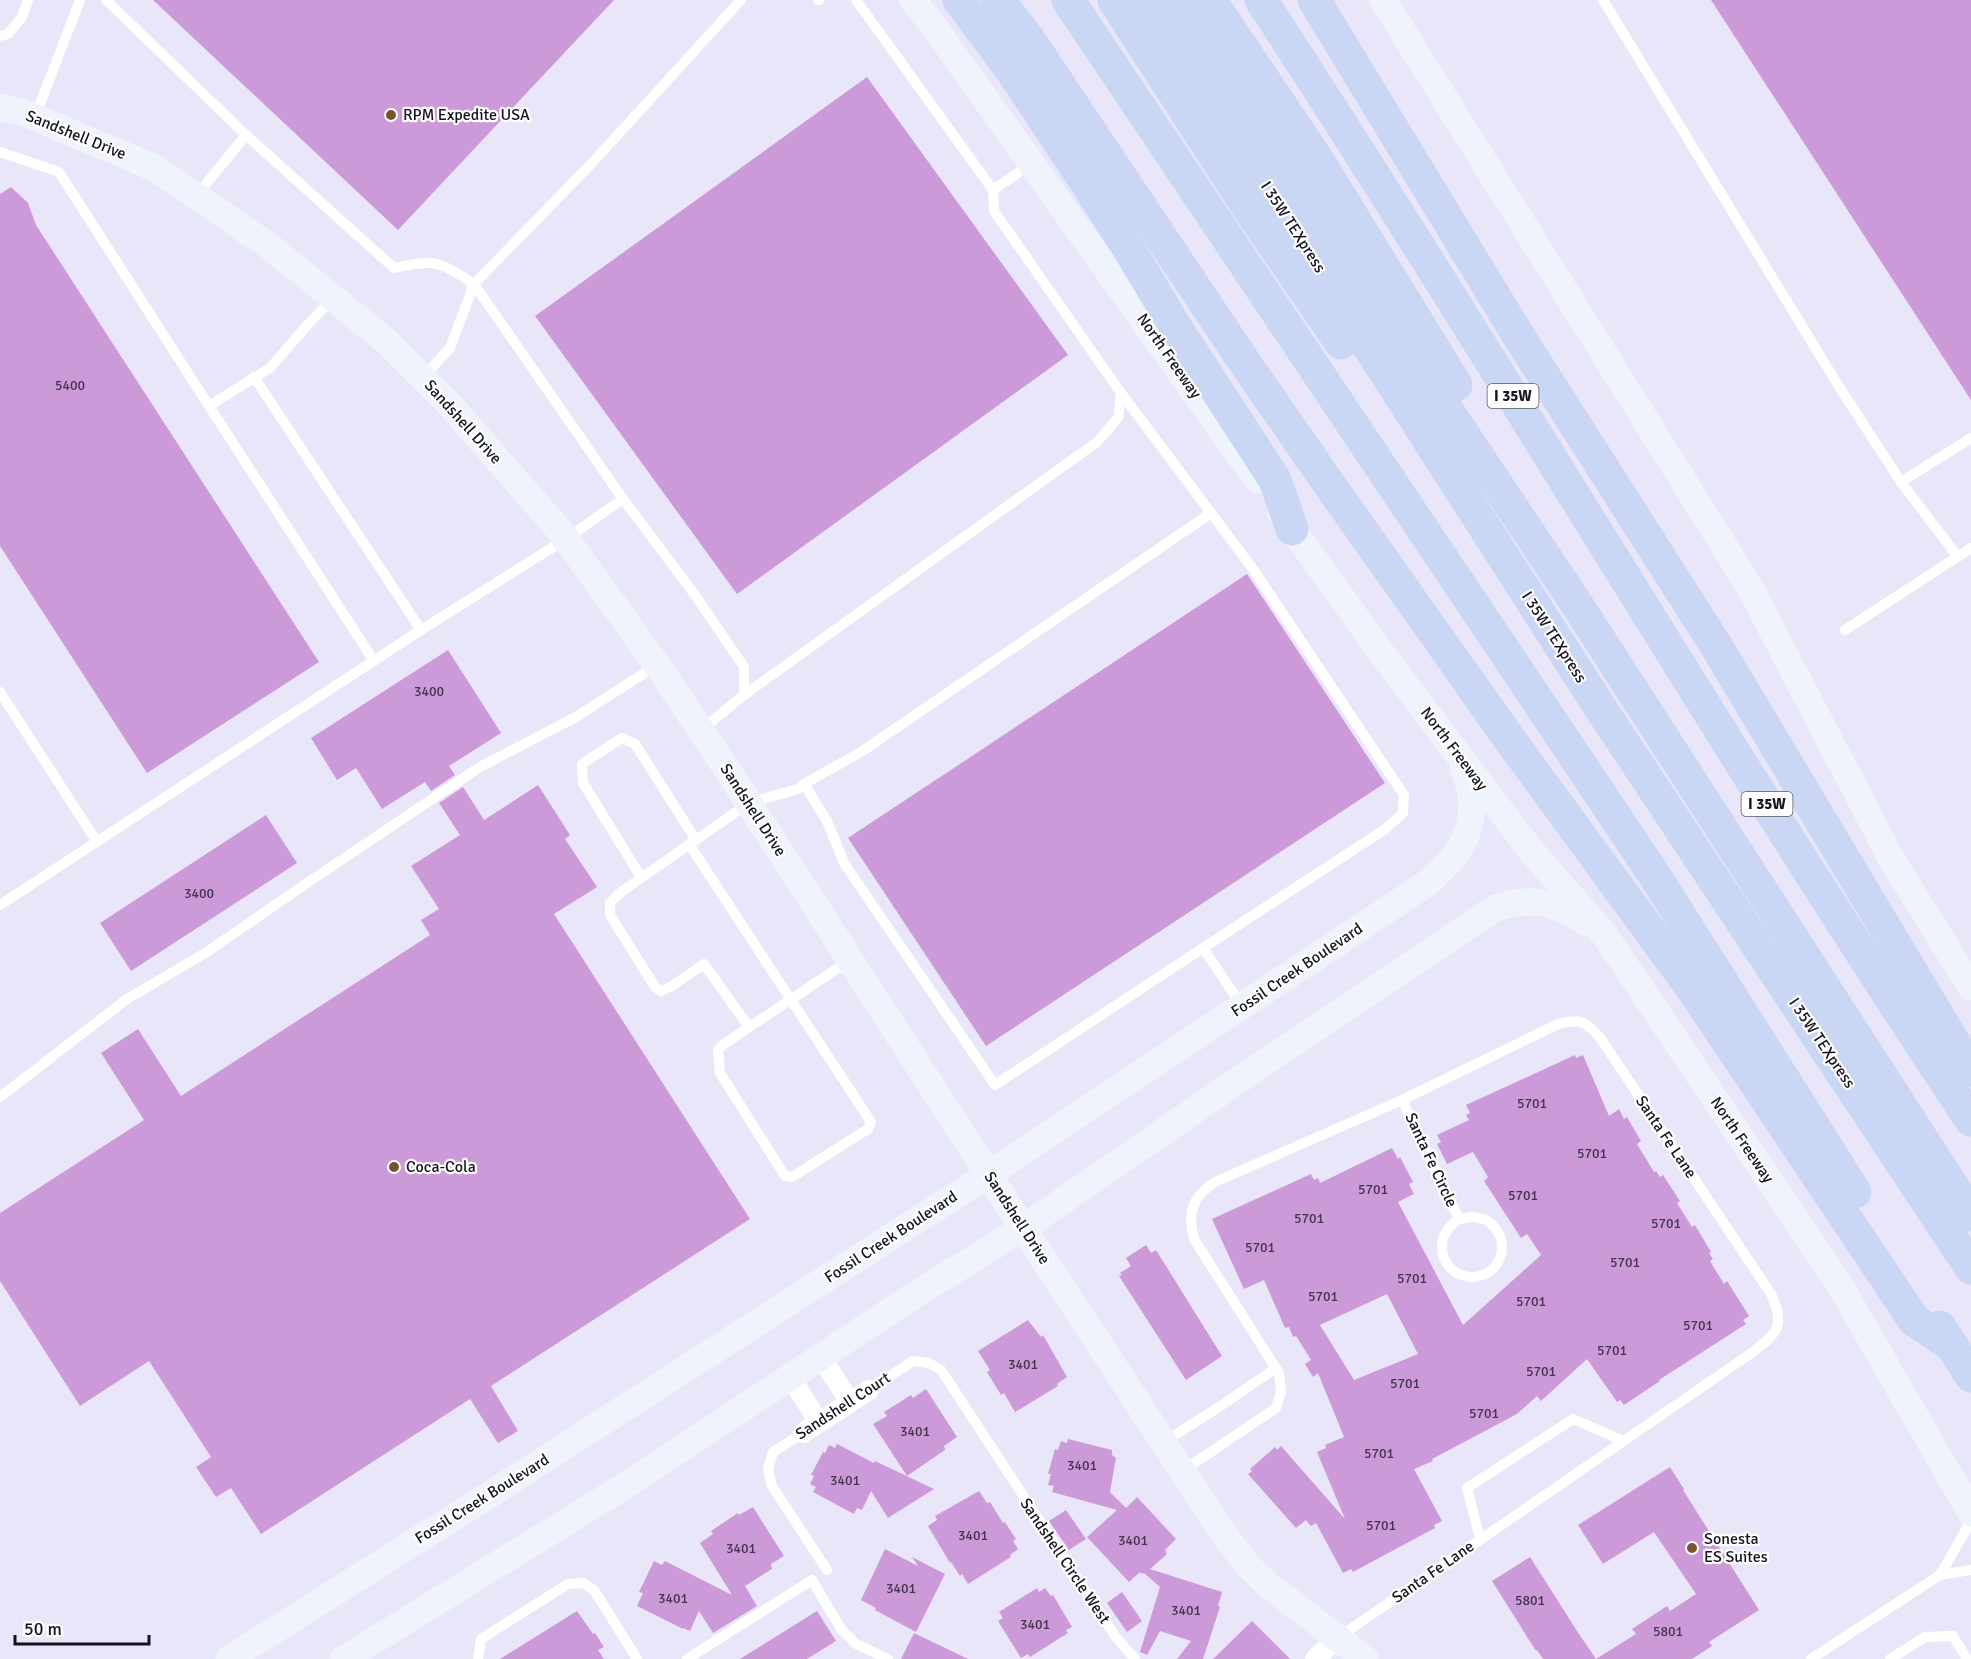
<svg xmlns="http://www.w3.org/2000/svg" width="1971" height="1659" font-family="Signika,sans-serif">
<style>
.building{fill:#cd9ad9;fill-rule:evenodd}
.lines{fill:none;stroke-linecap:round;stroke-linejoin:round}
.lane{stroke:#fff;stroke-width:10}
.street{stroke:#fff;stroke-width:20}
.secondary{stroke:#eff3fc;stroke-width:27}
.highway{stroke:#c9d6f4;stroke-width:33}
.poi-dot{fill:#78532e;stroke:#fff;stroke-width:2}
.labels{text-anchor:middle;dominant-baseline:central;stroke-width:4.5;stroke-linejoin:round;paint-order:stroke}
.number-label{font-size:14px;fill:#43354e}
.shield{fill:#fff;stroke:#5b5a62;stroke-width:1.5}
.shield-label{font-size:15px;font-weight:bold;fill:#15131f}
.poi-label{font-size:16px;fill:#15131f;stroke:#fff;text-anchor:start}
.street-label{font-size:16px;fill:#15131f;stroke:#fff}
</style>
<rect width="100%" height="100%" fill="#e9e6fa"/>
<g class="building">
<polygon points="153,0 614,0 398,230"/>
<polygon points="1711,0 1971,0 1971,400"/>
<polygon points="867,77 1068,355 737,594 535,316"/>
<polygon points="11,187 28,203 36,225 319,662 147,773 0,546 0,194"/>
<polygon points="1247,574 1385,783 986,1046 848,838"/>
<polygon points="448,650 501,733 449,766 455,775 431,791 425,782 382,809 356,768 337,780 311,738"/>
<polygon points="538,785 570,835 565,839 597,887 554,914 750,1219 491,1386 518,1431 498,1443 470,1399 261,1534 231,1488 216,1497 196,1467 211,1457 149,1361 80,1406 0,1281 0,1213 144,1120 101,1053 138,1029 181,1096 430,935 421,920 439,909 411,866 460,835 439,803 463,787 484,820"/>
<polygon points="266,815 297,863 131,971 100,923"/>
<path d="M1575 1055 1576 1058 1583 1055 1609 1116 1619 1109 1624 1119 1627 1117 1641 1141 1637 1144 1654 1172 1656 1171 1660 1177 1663 1175 1680 1201 1677 1203 1692 1227 1695 1225 1711 1252 1709 1253 1713 1259 1710 1261 1724 1284 1727 1281 1749 1316 1743 1320 1746 1324 1659 1380 1660 1381 1624 1405 1620 1400 1617 1402 1587 1359 1541 1401 1537 1396 1517 1414 1432 1459 1433 1461 1414 1469 1442 1521 1434 1525 1435 1528 1353 1572 1351 1569 1343 1573 1316 1523 1311 1526 1306 1520 1296 1528 1248 1474 1252 1471 1250 1469 1275 1447 1277 1450 1281 1446 1345 1519 1317 1452 1326 1448 1325 1445 1344 1437 1318 1373 1313 1377 1305 1364 1311 1360 1296 1336 1293 1337 1289 1327 1285 1328 1264 1280 1244 1289 1212 1219 1311 1174 1314 1180 1318 1178 1320 1183 1392 1148 1398 1159 1400 1157 1413 1182 1409 1184 1414 1194 1398 1202 1463 1325 1541 1255 1527 1234 1521 1238 1484 1181 1488 1177 1473 1152 1447 1164 1437 1144 1441 1142 1437 1135 1469 1120 1466 1115 1470 1113 1466 1105ZM1387 1294 1418 1354 1354 1380 1320 1325Z"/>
<polygon points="1146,1245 1151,1253 1156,1250 1222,1356 1186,1380 1119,1276 1122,1275 1120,1273 1131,1266 1126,1258"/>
<polygon points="1028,1320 1041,1337 1043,1335 1067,1377 1057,1384 1058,1386 1015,1412 1004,1393 1001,1395 987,1372 990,1370 978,1351"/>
<polygon points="926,1389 957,1437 944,1446 945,1450 907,1476 873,1424 887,1416 884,1412 911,1395 913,1398"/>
<polygon points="1068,1439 1112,1450 1112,1455 1116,1458 1110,1492 1126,1508 1137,1497 1176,1539 1165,1550 1167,1554 1150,1569 1222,1592 1218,1606 1220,1607 1203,1659 1177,1659 1191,1641 1160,1631 1147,1655 1140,1652 1160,1587 1144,1573 1142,1574 1140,1572 1129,1582 1087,1537 1117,1510 1052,1492 1054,1486 1048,1485 1051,1474 1048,1474 1055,1449 1058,1450 1061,1441 1067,1443"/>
<polygon points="837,1444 874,1463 875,1461 934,1489 888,1518 871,1491 862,1510 857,1508 854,1514 813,1492 816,1487 810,1484 814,1476 811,1475 823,1452 825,1453 829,1445 835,1448"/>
<polygon points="1670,1467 1684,1489 1683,1490 1759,1610 1709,1642 1712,1646 1692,1659 1596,1659 1636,1634 1632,1629 1667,1606 1670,1611 1696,1594 1654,1532 1603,1564 1578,1525"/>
<polygon points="979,1491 987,1503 990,1502 1003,1523 1005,1522 1016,1539 1013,1541 1018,1549 1010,1555 1011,1557 968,1584 962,1574 960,1576 951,1562 950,1563 928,1526 937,1520 935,1516"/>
<polygon points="753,1507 784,1556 771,1564 772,1569 745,1586 757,1606 713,1633 699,1611 690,1631 683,1628 683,1629 637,1606 643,1593 639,1592 654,1561 662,1565 665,1561 732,1595 700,1543 713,1534 711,1531 738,1513 739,1515"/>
<polygon points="1066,1510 1086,1539 1069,1550 1049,1521"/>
<polygon points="885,1549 918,1566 912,1557 945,1574 916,1632 875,1610 876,1608 861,1600"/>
<polygon points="1530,1557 1577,1631 1596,1659 1543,1659 1537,1650 1536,1651 1492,1581"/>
<polygon points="1037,1588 1039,1592 1045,1588 1051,1596 1053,1595 1072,1627 1066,1630 1068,1633 1030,1657 1028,1654 1021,1658 998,1621 1003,1618 999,1612"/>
<polygon points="1122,1592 1142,1621 1127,1632 1107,1603"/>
<polygon points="577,1611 593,1634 595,1633 604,1647 598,1650 604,1659 500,1659"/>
<polygon points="817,1611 836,1641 807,1659 740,1659"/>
<polygon points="1252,1621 1290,1659 1213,1659"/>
<polygon points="914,1633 968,1659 901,1659"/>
</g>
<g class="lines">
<g class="lane">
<polyline points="106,0 246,135 196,196"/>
<polyline points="818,0 819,0"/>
<polyline points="856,0 993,190"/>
<polyline points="1603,0 1838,385 1901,482 1958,557"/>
<polyline points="0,36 8,34 22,17 28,0"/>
<polyline points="35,117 80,0"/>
<path d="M246 135 394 268C436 259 438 261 474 284L623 499"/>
<polyline points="0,152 59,172 209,406"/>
<polyline points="333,298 302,331 270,368 209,406 374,661"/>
<polyline points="254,377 421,630"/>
<polyline points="423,377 450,348 474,284 592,163 741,0"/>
<polyline points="1121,393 1253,569 1404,795 1403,813 1384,830 1203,948 1242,1006"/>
<polyline points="1901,482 1971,438"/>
<polyline points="1845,630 1971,548"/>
<polyline points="0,692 97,842"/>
<polyline points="744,695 1097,442 1118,418 1121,393 994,211 993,190 1031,164"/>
<polyline points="804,784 861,752 1211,513"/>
<path d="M689 844 871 1122 868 1129 792 1177 785 1176 720 1073 718 1050 724 1044C766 1016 808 988 850 960"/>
<polyline points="641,877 583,783 582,764 622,738 635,744 696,840"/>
<polyline points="0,905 421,630 566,539 623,499 695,595 744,667 744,695 701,730"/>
<polyline points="749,1027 704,964 672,986 661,991 655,987 610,915 610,903 621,892 749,803 798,789 804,784 827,821 844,863 995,1085 1203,948"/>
<polyline points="0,1097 127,999 207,952 307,883 480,767 576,717 657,665"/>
<polyline points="1402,1100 1459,1219"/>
<circle cx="1472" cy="1247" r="30"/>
<polyline points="869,1390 913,1361 929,1363 941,1370 1115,1636 1135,1659"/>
<polyline points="803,1433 773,1452 768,1469 772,1486 827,1570"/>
<polyline points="1164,1442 1222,1405 1276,1368"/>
<path d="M1184 1470 1276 1408 1281 1392 1279 1373 1194 1239C1187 1212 1192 1197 1215 1182L1402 1100 1558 1024C1580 1018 1586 1021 1601 1039L1771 1294C1787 1327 1776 1334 1750 1354L1339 1637"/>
<polyline points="1480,1539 1467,1488 1573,1419 1624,1441"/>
<polyline points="1940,1575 1971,1521"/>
<polyline points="478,1659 481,1639 568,1584 583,1583 594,1590 637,1659"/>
<polyline points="687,1659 812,1580 841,1629 856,1644 888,1659"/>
<polyline points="1811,1659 1940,1575 1971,1570"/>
<polyline points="1890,1659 1925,1637 1953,1636 1967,1659"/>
</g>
<g class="street">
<polyline points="821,1357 850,1402"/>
<polyline points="790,1377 819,1422"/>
<polyline points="803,1433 869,1390"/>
<polyline points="1315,1659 1336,1639"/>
</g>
<g class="secondary">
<polyline points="913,0 937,31 1257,480"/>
<polyline points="1383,0 1749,586 1892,860 1971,987"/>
<polyline points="0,107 27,114 155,168 269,246 386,341 449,404 561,532 657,665 734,780 1023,1228 1225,1536 1248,1566 1268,1585 1365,1659"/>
<polyline points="1281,513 1385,658 1532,852 1604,934 1839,1284 1971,1513"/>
<path d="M229 1659 489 1495 989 1174 1426 884C1455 859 1476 836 1471 795 1470 786 1466 776 1463 767"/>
<path d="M344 1659 628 1484 913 1296 1023 1228 1224 1090 1495 908C1504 906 1515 902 1524 902 1547 900 1568 911 1587 923"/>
</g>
<g class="highway">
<polyline points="959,0 1012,71 1074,164 1129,249 1175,326 1275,480 1292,529"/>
<polyline points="998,0 1028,38 1241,357 1329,484 1508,737 1696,994 1914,1320 1952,1346"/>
<polyline points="1068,0 1653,873 1855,1192"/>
<polyline points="1114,0 1249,209 1341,343"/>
<polyline points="1147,0 1599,706 1971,1268"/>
<polyline points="1180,0 1356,274 1574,600 1971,1215"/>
<polyline points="1210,0 1317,159 1456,385"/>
<path d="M1261 0C1503 370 1726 753 1971 1120"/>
<polyline points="1314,0 1518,335 1715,644 1971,1071"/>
<polyline points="1940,1327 1971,1376"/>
</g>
</g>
<g class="poi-dot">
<circle cx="391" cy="115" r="6"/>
<circle cx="394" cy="1167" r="6"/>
<circle cx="1692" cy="1548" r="6"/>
</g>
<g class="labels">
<g class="number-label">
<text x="70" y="385">5400</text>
<text x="429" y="691">3400</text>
<text x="199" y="893">3400</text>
<text x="1532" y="1103">5701</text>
<text x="1592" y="1153">5701</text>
<text x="1373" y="1189">5701</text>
<text x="1523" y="1195">5701</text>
<text x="1309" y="1218">5701</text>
<text x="1666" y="1223">5701</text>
<text x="1260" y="1247">5701</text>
<text x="1625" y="1262">5701</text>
<text x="1412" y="1278">5701</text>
<text x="1323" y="1296">5701</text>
<text x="1531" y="1301">5701</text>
<text x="1698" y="1325">5701</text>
<text x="1612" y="1350">5701</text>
<text x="1023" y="1364">3401</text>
<text x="1541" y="1371">5701</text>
<text x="1405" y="1383">5701</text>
<text x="1484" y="1413">5701</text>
<text x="915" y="1431">3401</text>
<text x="1379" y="1453">5701</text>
<text x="1082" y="1465">3401</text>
<text x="845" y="1480">3401</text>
<text x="1381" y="1525">5701</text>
<text x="973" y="1535">3401</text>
<text x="1133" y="1540">3401</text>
<text x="741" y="1548">3401</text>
<text x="901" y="1588">3401</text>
<text x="673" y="1598">3401</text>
<text x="1530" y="1600">5801</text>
<text x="1186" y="1610">3401</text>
<text x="1035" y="1624">3401</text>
<text x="1668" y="1631">5801</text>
</g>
<g class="shield">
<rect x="1487.5" y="384" width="51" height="24" rx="4.5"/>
<rect x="1741.5" y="792" width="51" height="24" rx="4.5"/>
</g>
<g class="shield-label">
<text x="1513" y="396">I 35W</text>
<text x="1767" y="804">I 35W</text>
</g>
<g class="poi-label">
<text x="403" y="115">RPM Expedite USA</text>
<text x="406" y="1167">Coca-Cola</text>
<text x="1704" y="1539">Sonesta<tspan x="1704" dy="18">ES Suites</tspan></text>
</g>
<g class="street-label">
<text transform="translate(76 135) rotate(22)">Sandshell Drive</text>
<text transform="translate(1293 227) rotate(57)">I 35W TEXpress</text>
<text transform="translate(1169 356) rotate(55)">North Freeway</text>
<text transform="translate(463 422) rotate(48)">Sandshell Drive</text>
<text transform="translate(1554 637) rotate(57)">I 35W TEXpress</text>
<text transform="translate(1454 749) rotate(53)">North Freeway</text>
<text transform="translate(753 810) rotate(57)">Sandshell Drive</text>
<text transform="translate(1297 970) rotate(-34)">Fossil Creek Boulevard</text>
<text transform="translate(1822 1043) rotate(56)">I 35W TEXpress</text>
<text transform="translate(1666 1137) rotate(56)">Santa Fe Lane</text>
<text transform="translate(1742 1140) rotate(56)">North Freeway</text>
<text transform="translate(1431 1160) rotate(65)">Santa Fe Circle</text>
<text transform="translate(1017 1218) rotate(57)">Sandshell Drive</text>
<text transform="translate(891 1237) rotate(-33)">Fossil Creek Boulevard</text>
<text transform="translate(843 1406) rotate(-33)">Sandshell Court</text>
<text transform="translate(482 1499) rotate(-32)">Fossil Creek Boulevard</text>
<text transform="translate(1065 1561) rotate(56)">Sandshell Circle West</text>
<text transform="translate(1433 1572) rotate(-35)">Santa Fe Lane</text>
</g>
</g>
<path d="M15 1635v9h134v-9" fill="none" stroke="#15131f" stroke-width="3"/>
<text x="24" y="1635" font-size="18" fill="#15131f" stroke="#ffffff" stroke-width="4.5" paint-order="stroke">50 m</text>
</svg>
